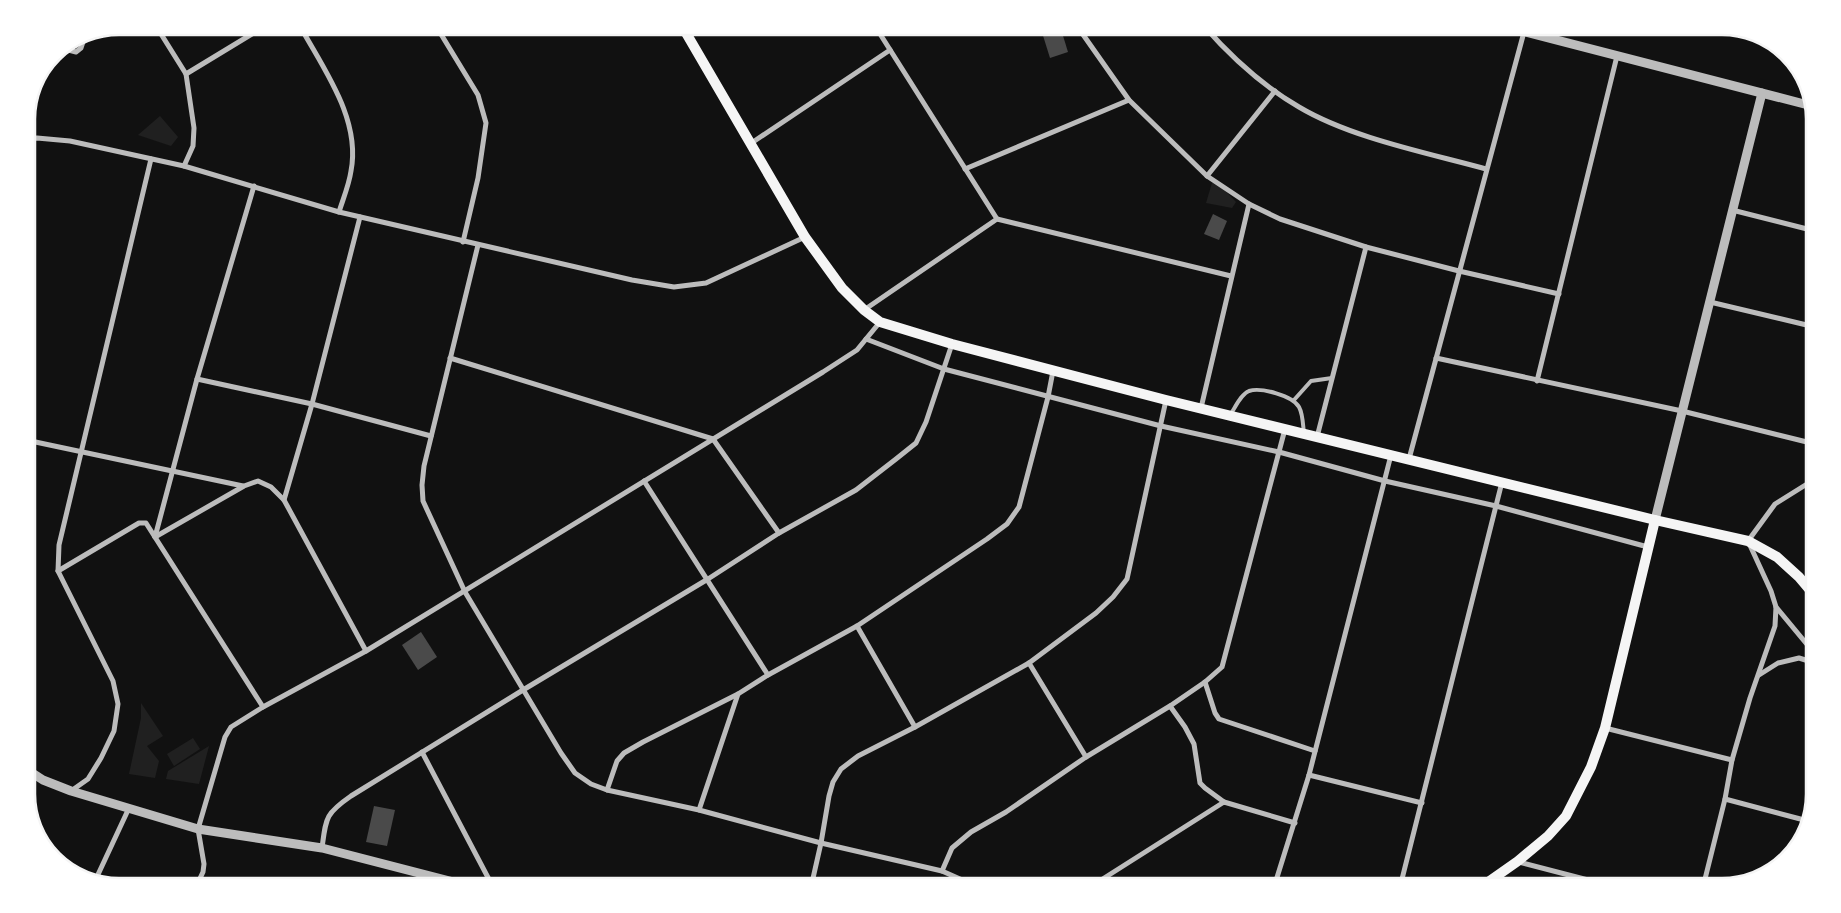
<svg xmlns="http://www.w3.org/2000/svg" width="1841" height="913" font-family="'IBM Plex Sans',sans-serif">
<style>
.green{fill:#202020}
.building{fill:#4a4a4a}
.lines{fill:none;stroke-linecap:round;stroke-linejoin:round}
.service{stroke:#bcbcbc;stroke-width:4}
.minor{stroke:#bcbcbc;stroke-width:5}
.tertiary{stroke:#bcbcbc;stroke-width:9}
.secondary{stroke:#f5f5f5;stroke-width:10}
.rim{fill:none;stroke:#f5f5f5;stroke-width:2.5}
</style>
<rect width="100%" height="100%" fill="#111"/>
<g class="green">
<polygon points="160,116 178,137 171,146 138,135"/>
<polygon points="1212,183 1218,183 1236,202 1232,208 1206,203"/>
<polygon points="141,703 163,736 147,746 159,761 155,778 129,774 141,718"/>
<polygon points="193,738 200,749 174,766 167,754"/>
<polygon points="209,746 199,784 166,779 168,771"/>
</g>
<g class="building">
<polygon points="1040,26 1060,26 1068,52 1050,58"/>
<polygon points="1213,214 1227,221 1219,240 1204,234"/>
<polygon points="421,632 437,657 418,670 402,645"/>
<polygon points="374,806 395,810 387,846 366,842"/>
</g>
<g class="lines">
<g class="service">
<polyline points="1294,400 1311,381 1332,378"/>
<path d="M1230 415C1235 408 1241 394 1249 391 1261 387 1293 396 1299 407 1303 414 1303 425 1304 434"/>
</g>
<g class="minor">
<polyline points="156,26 186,74 194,128 193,146 184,166"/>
<path d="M300 26C324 70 361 119 351 171 349 185 343 199 339 212"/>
<polyline points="436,26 478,95 486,123 478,178 463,242"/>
<polyline points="875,26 997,219 1231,276"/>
<polyline points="1077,26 1129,100 1207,176 1249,204 1280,219 1366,247 1459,271 1559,294"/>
<path d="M1204 26C1232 58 1263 86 1299 107 1351 138 1428 153 1486 169"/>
<polyline points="687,35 702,26"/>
<polyline points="61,48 76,52 81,48 86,33"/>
<polyline points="186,74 265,26"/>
<polyline points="26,139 37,138 70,141 184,166 339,212 632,280 674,287 706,283 805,237"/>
<polyline points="750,144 890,50"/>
<polyline points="965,169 1129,100"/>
<polyline points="1207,176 1275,91"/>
<polyline points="1732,210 1815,231"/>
<polyline points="478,245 424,466 422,485 423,501 465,592 561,753 575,773 591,784 607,790 699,810 821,843 942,871 978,887"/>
<polyline points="1710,302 1815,327"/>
<polyline points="864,310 997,219"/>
<polyline points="866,339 944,369 1161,426 1279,452 1385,481 1496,506 1648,547"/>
<polyline points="450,358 713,439 779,533"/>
<polyline points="1436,358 1682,411 1815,444"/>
<polyline points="197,379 312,404 431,436"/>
<polyline points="1537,381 1617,56"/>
<polyline points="1201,408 1249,204"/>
<polyline points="1317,437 1366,247"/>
<polyline points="26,440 243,486"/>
<polyline points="1409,459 1524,32"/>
<polyline points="644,481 768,675"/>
<polyline points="284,500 312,404 360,217"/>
<polyline points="155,537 197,379 254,186"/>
<polyline points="155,537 244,486 258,481 271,487 284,500 366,651"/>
<polyline points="58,571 139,523 146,523 263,707"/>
<polyline points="1776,607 1815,654"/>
<polyline points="857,626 915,727"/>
<polyline points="1029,663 1086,757"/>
<polyline points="1759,675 1778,663 1799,658 1815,663"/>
<polyline points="1205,682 1215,713 1219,719 1315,751"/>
<polyline points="1170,706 1185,727 1194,744 1200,783 1205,788 1224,802"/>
<polyline points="1605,728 1732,760"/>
<polyline points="422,752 493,887"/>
<polyline points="1309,775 1422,803"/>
<polyline points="607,790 617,761 624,753 643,742 738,694 768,675 857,626 987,539 1007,524 1019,507 1048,397 1053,371"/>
<polyline points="71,791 88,779 101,758 114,731 118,704 113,681 58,571 59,545 151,159"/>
<polyline points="1725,799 1808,821"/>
<polyline points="699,810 738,694"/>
<path d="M322 848C326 818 325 814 351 796L523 690 708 579 779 533 856 490 896 459 916 443 926 422 952 344"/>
<polyline points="1519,862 1615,887"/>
<polyline points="942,871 952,848 971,832 1006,812 1086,757 1170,706 1205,682 1222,667 1285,429"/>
<polyline points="95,881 129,808"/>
<polyline points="196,887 203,872 204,864 198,829 225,737 231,727 263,707 366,651 823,372 857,350 880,322"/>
<polyline points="811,887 821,843 829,796 833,782 841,769 858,756 915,727 1029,663 1096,613 1113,597 1127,579 1166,400"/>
<polyline points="1090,887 1224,802 1295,823"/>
<polyline points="1274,887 1309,775 1391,455"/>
<polyline points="1400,887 1502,482"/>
<polyline points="1703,887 1725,799 1732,760 1750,698 1775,626 1776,607 1771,591 1748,541 1775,504 1815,479"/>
</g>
<g class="tertiary">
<polyline points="1502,26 1812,106"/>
<polyline points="1655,520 1762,93"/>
<polyline points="26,769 43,780 71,791 198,829 322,848 473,887"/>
</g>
<g class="secondary">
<polyline points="682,26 805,237 842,288 864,310 880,322 952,344 1166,400 1655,520 1748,541 1777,557 1799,577 1815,596"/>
<polyline points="1481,887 1518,861 1548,836 1566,816 1591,767 1605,728 1655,520"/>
</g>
</g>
<path d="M0 0H1841V913H0ZM119 35H1722A84 84 0 0 1 1806 119V794A84 84 0 0 1 1722 878H119A84 84 0 0 1 35 794V119A84 84 0 0 1 119 35Z" fill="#fff" fill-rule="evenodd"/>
<path class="rim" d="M119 35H1722A84 84 0 0 1 1806 119V794A84 84 0 0 1 1722 878H119A84 84 0 0 1 35 794V119A84 84 0 0 1 119 35Z"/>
</svg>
